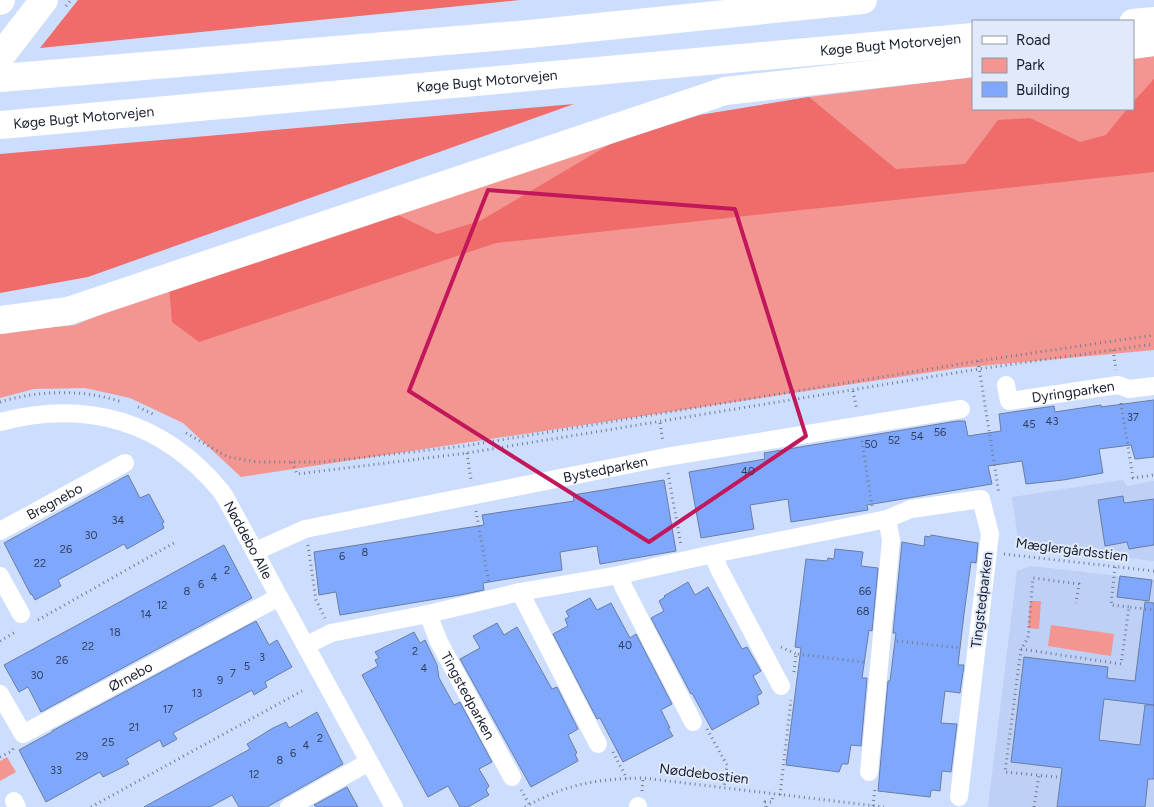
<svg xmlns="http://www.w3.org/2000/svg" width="1154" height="807" font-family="Figtree,sans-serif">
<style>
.built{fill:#bed0f5}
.green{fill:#f39590}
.forest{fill:#ef6c6a}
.building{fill:#7fa8fc;stroke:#6a7da1}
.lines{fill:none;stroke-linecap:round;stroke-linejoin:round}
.path{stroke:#717d94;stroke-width:3;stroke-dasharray:1 4;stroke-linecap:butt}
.street{stroke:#fff;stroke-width:18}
.primary{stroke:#fff;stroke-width:28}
.highway{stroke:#fff;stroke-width:28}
.marked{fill:none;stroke:#c2185b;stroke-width:4;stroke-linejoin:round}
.labels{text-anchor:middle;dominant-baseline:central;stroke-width:4;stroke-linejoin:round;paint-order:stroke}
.number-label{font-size:11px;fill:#314060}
.street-label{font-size:14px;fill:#171e2c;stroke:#e1eafa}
</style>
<rect width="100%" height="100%" fill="#ccddfd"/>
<g class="built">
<polygon points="1123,480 1127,486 1154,481 1154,561 1024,544 1018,539 1012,497"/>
<polygon points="1031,566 1154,580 1154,807 988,807 1017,571"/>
</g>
<g class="green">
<polygon points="1154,55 1154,350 958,368 241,477 183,423 130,398 85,388 34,389 0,398 0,332 75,325 169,287 700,115 809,97 973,77 973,109 1133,109 1133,57"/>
<polygon points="1030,601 1041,601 1039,629 1028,628"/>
<polygon points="1051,625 1114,634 1111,656 1048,646"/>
<polygon points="7,757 16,772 0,781 0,761"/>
</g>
<g class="forest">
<polygon points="78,0 520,0 40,48"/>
<polygon points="1154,79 1154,172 496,243 199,342 172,322 169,287 394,213 437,234 480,221 612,143 700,115 809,97 896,169 965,164 998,120 1030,118 1080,142 1106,135 1127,109 1133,109 1133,102"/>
<polygon points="574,104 88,277 0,293 0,154"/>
</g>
<g class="building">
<polygon points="1154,400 1154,457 1135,459 1131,445 1099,449 1103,473 1063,480 1026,484 1022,461 988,466 992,484 867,505 868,510 791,522 788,499 750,505 754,529 701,538 689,472 765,459 764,453 957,421 965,421 968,436 1001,431 999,414 1054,406 1055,412 1101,405 1101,407"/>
<polygon points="128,475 140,498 149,494 164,522 162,523 164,528 127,549 124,544 58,580 61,586 35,600 32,594 31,595 4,543"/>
<polygon points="664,480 676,551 600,564 597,546 560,552 562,570 483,583 484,590 460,595 340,615 336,592 319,595 314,552 484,525 482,515 574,501 573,495"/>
<polygon points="1123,496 1124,503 1154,499 1154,545 1129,549 1127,542 1105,546 1098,500"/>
<polygon points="931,535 978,543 976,563 971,562 964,614 958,665 964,665 960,693 945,691 941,723 957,724 951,772 942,771 940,791 933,790 931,791 930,797 878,791 888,681 890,681 896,633 893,633 902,542 924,546 925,536 930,537"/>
<polygon points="224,545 252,598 41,712 28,687 19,692 4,665"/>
<polygon points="835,549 863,552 861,566 878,568 872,631 869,630 862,678 867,678 861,746 851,745 848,764 842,764 839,772 786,765 801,648 795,647 806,559 827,561 828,558 834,559"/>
<polygon points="1120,576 1152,580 1149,601 1117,597"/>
<polygon points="688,582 695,595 708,587 742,649 747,647 761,671 753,676 762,693 757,696 759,704 712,730 692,693 691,694 651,618 664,611 659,601 665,597 664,596"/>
<polygon points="590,598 597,610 611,603 630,638 636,634 672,704 661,710 670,728 668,728 673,736 623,762 600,718 597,719 553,634 568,626 565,619 569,617 566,611"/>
<polygon points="1145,602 1154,603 1154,705 1104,699 1099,740 1140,745 1145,705 1154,705 1154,779 1148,779 1145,807 1057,807 1062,768 1011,762 1024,657 1108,667 1107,678 1135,681"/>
<polygon points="256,621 269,645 277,640 292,667 265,682 267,687 254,695 252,690 173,733 177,739 163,747 160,740 126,759 129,764 103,777 100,772 46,802 19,750 52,732 52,731"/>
<polygon points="497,623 504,635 517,627 552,689 557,687 578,729 568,735 577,753 575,754 578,761 531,787 460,659 480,648 473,636"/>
<polygon points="414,632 420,643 425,640 437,665 439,678 454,705 460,702 492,762 479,769 489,786 486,790 489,795 468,807 460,807 448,786 428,797 362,675 378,666 375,660 379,658 375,652"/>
<polygon points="317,712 343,764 267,807 239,807 232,795 210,807 144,807 250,749 247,744 273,728 286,722 289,728"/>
<polygon points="347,787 358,807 316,807 314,805"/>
</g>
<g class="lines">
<g class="path">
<polyline points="66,6 71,0"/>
<polyline points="1113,350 1116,370"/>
<polyline points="978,361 999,494"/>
<polyline points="853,391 857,410"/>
<path d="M0 402C39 390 84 389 122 402"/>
<polyline points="1121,403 1133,478 1154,475"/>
<polyline points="138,407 153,414"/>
<polyline points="660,423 663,442"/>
<polyline points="186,433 228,457 257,462 322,462 464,446 978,361 1154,335"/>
<polyline points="862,441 872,506"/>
<polyline points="467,453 471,480"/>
<polyline points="292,462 297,474 467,453 979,369 1154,344"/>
<polyline points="668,473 681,545"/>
<polyline points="476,511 489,584"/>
<polyline points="308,545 316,600 325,618"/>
<polyline points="1004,554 1154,571"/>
<polyline points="1115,567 1111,605 1129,607"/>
<polyline points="38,620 174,543"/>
<polyline points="0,641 17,631"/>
<polyline points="897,641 961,648"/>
<polyline points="781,647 796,654"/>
<polyline points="1021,649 1121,664 1129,607 1154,610"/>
<polyline points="794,672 796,654 864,662"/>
<polyline points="707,729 727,765 724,788"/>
<polyline points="613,752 627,779"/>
<polyline points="0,757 12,751 14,747"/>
<polyline points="1057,777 1005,772 1021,649 1028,638 1033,578 1079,584 1076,603"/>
<polyline points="521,790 531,807"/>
<polyline points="642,791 643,778"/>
<polyline points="780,795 791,700"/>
<polyline points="873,806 875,788"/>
<polyline points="91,807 302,691"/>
<path d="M525 807C566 784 596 779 643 778L884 807"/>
<polyline points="766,807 765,802 772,802 773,794"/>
<polyline points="1034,807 1039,775"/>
</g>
<g class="street">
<path id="s1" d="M1006 385 1009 401 1118 385 1129 389 1154 386"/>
<path id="s2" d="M0 422C87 399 163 421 221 491 227 499 231 509 236 517 251 544 265 571 279 597 317 667 355 737 394 807"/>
<path id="s3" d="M0 531 125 463"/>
<path id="s4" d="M256 551 305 529 666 457 961 409"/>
<polyline points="713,554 719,569 781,686"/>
<polyline points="619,575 624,588 693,722"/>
<polyline points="0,576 21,614"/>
<polyline points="520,592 598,744"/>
<path id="s5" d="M428 614 439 642 512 777"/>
<polyline points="307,645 331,633 428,614 520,592 619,575 713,554 887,519 911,509 981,499 990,534 959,797"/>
<path id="s6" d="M0 694 23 734 279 597"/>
<polyline points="869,772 891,540 887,519"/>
<polyline points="14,801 17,807"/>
<polyline points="638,806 638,807"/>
<polyline points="289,807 369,762"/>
</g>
<g class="primary">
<polyline points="0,1 1,0"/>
<polyline points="0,57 44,0"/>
</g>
<g class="highway">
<polyline points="1133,23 1154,21"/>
<polyline points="1133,45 1154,42"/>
<polyline points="0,78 529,34 863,0"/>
<path id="s7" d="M0 125 973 37"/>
<polyline points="0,320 68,311 725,91 973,63"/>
</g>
</g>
<path class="marked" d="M488 190 735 209 806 436 649 542 409 391Z"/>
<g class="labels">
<g class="number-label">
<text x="1133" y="417">37</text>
<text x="1052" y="421">43</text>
<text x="1029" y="424">45</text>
<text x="940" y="432">56</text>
<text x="917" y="436">54</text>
<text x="894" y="440">52</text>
<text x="871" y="444">50</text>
<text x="748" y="471">40</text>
<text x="118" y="520">34</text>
<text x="91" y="535">30</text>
<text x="66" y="549">26</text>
<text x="365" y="552">8</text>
<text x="342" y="556">6</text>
<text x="40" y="563">22</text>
<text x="227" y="570">2</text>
<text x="214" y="577">4</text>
<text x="201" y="584">6</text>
<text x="187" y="591">8</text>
<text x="865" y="591">66</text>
<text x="162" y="605">12</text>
<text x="863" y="611">68</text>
<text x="146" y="614">14</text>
<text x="115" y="632">18</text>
<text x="625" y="645">40</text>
<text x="88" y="646">22</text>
<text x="415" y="651">2</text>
<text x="262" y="657">3</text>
<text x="62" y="660">26</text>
<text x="247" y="666">5</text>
<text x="424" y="668">4</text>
<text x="233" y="673">7</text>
<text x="37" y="675">30</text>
<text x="220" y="680">9</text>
<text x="197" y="693">13</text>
<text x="168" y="709">17</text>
<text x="134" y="727">21</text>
<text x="320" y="738">2</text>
<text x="108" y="742">25</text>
<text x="306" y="745">4</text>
<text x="293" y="753">6</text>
<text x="82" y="756">29</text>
<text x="280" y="760">8</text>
<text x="56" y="770">33</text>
<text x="254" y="774">12</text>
</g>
<g class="street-label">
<text stroke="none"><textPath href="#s7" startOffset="894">Køge Bugt Motorvejen</textPath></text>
<text stroke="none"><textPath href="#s7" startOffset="489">Køge Bugt Motorvejen</textPath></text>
<text stroke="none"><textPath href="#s7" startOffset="84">Køge Bugt Motorvejen</textPath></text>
<text stroke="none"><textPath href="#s1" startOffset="81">Dyringparken</textPath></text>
<text stroke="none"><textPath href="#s4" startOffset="360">Bystedparken</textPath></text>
<text stroke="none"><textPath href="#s3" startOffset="62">Bregnebo</textPath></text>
<text stroke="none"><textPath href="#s2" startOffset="302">Nøddebo Alle</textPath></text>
<text transform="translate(1072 550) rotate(7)">Mæglergårdsstien</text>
<text transform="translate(982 600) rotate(-83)">Tingstedparken</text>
<text stroke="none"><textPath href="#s6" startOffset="168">Ørnebo</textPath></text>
<text stroke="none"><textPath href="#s5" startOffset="91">Tingstedparken</textPath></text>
<text transform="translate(704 774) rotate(7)">Nøddebostien</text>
</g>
</g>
<rect x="972" y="20" width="162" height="90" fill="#e1eafa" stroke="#9098a8"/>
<rect x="982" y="36" width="25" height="8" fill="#ffffff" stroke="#9098a8"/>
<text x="1016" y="45" font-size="15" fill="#171e2c">Road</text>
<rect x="982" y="58" width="25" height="15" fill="#f39590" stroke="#9098a8"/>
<text x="1016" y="70" font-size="15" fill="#171e2c">Park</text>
<rect x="982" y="82" width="25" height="15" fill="#7fa8fc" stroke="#9098a8"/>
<text x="1016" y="95" font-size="15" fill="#171e2c">Building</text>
</svg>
